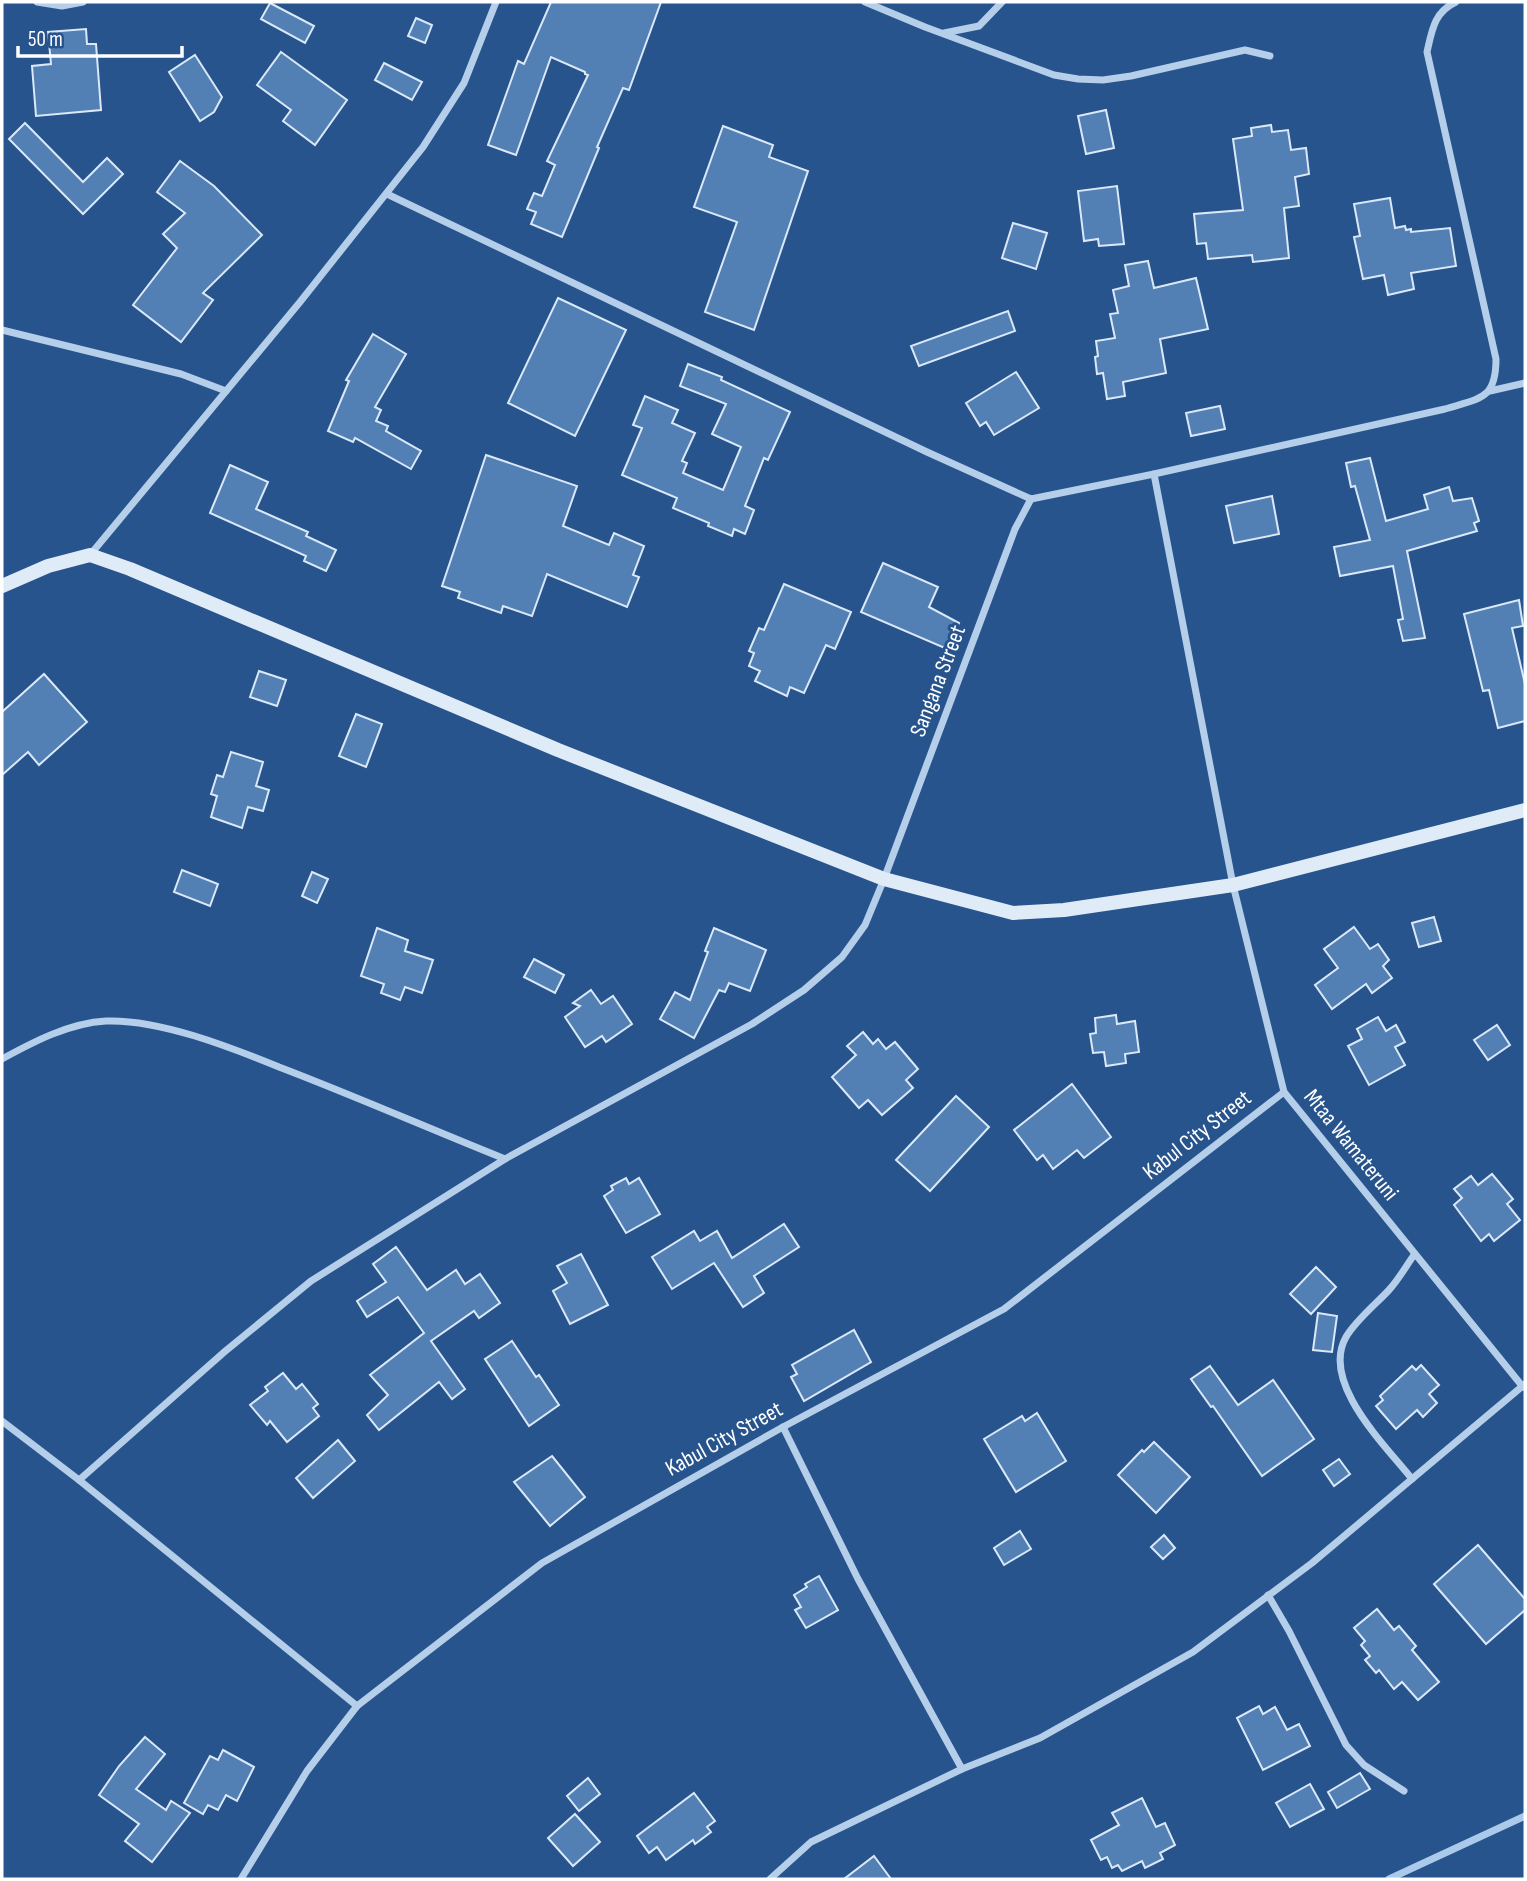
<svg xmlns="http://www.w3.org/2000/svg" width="1527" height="1881" font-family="'Sofia Sans Condensed',sans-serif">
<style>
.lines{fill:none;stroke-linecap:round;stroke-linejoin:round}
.stream{stroke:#aac9eb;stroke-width:7}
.building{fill:#5380b4;stroke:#dae8f8;stroke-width:2}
.street{stroke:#b5ceea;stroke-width:7}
.secondary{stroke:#e0ebf8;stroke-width:14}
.labels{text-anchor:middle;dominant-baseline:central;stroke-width:6;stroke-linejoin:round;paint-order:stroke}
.street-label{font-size:23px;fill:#fff;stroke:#27548c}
</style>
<rect width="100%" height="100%" fill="#27548c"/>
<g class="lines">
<polyline class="stream" points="1389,1879 1525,1816"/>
</g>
<g class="building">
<polygon points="551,2 661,2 629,90 623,88 597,147 599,148 562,237 531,224 536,212 527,209 534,193 542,196 555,165 547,161 588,75 585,74 585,72 551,57 516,155 488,145 518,61 524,64"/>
<polygon points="270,3 314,26 305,43 261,19"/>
<polygon points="416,18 432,25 425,43 408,36"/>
<polygon points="86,29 87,44 96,44 101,110 36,116 32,66 51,64 48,32"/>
<polygon points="281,52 347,100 315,145 283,121 291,110 257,85"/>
<polygon points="195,55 222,97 214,112 200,121 169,72"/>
<polygon points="384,63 422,82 412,100 375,80"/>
<polygon points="1106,110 1114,148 1086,154 1078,116"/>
<polygon points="25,123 83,182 107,158 123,174 83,214 9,139"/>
<polygon points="1271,125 1272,132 1288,130 1291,150 1306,148 1309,174 1295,177 1299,206 1284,208 1289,258 1253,262 1252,255 1208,259 1206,243 1197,244 1194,214 1243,210 1233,139 1252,136 1251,128"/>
<polygon points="723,126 773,145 769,157 808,171 754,330 705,312 737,222 694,207"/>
<polygon points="180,161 214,186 262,235 203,293 213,300 181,342 133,305 177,248 163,234 185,213 157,192"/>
<polygon points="1117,186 1124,244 1099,246 1098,239 1084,241 1078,191"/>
<polygon points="1390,198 1395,228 1405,226 1406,230 1411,229 1411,232 1450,228 1456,266 1411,273 1414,289 1388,295 1384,275 1363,279 1354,237 1360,236 1354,204"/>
<polygon points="1013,223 1047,233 1036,269 1002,258"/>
<polygon points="1148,261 1154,288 1196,278 1208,329 1160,339 1166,373 1123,382 1125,396 1107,399 1103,373 1097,374 1095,357 1098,356 1096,341 1115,338 1110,314 1118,313 1113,290 1129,286 1125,265"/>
<polygon points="558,298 626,330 575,436 508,403"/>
<polygon points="1008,311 1015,331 919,366 911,346"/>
<polygon points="373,334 406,354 375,407 381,410 376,421 388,426 386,431 421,451 411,469 355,438 353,442 328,431 349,381 346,380"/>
<polygon points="688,364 722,377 721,380 790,412 768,460 764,458 745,506 754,510 745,534 734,529 732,536 708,526 709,523 673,508 677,498 622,475 642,428 633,425 645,396 678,410 672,423 695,433 682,461 687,463 683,473 723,490 741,447 712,434 726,404 680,386"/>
<polygon points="1016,372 1039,408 994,435 986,422 980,426 966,403"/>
<polygon points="1220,406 1225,429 1191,436 1186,413"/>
<polygon points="486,455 577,486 563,526 609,545 614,533 644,546 633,575 639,577 627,607 547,574 532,616 503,606 501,613 458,598 460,592 442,586"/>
<polygon points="1370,458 1386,521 1428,509 1424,495 1449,487 1453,501 1472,498 1479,521 1474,523 1477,531 1407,551 1425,638 1403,641 1398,620 1403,619 1393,566 1340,576 1334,547 1370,540 1355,486 1351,487 1346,463"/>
<polygon points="230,465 268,482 256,509 308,532 306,536 336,550 326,571 304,561 306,556 210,513"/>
<polygon points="1272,496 1279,534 1234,543 1226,506"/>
<polygon points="883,563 938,587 929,607 959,623 947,649 861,612"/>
<polygon points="784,584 851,612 835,649 826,645 804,693 790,687 787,696 755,681 760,671 749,666 754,653 749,651 759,628 764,630"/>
<polygon points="1519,600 1523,626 1512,628 1525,684 1525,721 1498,728 1489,690 1483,691 1464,614"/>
<polygon points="259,671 286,680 277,706 250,697"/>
<polygon points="44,674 87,722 39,765 28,752 2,775 2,712"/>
<polygon points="356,714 382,724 366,767 339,756"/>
<polygon points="231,752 263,762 256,786 269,790 263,811 248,807 242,828 211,817 217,796 211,794 217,775 223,777"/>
<polygon points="182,870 218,884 210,906 174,892"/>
<polygon points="312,872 328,879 317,903 302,896"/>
<polygon points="1434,917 1441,941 1419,947 1412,923"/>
<polygon points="1354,927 1370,949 1378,944 1389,960 1383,966 1392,978 1372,993 1366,984 1332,1009 1315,985 1338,968 1324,949"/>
<polygon points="377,928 408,940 405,951 433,960 422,993 405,987 400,1000 381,993 384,984 361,976"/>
<polygon points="714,928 766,950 750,991 729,983 725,992 719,990 694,1038 660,1019 675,992 690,1000 708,952 705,951"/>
<polygon points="534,959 564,975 555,993 524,977"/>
<polygon points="591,990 601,1004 613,996 632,1024 606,1042 602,1036 585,1047 565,1017 580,1006 573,1003"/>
<polygon points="1116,1015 1117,1024 1135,1021 1139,1052 1125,1054 1126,1063 1106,1066 1104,1052 1093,1053 1090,1034 1096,1033 1095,1018"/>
<polygon points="1378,1017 1386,1031 1396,1025 1405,1042 1395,1047 1405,1065 1369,1085 1348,1046 1362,1039 1357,1029"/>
<polygon points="1497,1025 1510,1045 1488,1060 1474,1040"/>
<polygon points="863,1032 873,1044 878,1039 886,1049 895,1042 918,1069 906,1080 913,1088 882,1115 868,1100 859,1108 832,1077 856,1055 847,1046"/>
<polygon points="1072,1084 1111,1137 1084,1158 1077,1150 1053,1169 1043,1155 1037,1160 1014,1130"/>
<polygon points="956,1096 989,1127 930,1191 896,1160"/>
<polygon points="1492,1174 1513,1199 1507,1204 1520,1220 1494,1241 1489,1234 1481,1241 1454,1205 1462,1198 1454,1189 1471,1176 1478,1185"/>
<polygon points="626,1178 629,1184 639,1178 660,1214 626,1233 604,1196 613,1190 611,1186"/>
<polygon points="784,1224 799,1247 754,1276 764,1293 743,1307 714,1263 672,1289 652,1257 694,1231 700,1241 717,1231 732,1258"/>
<polygon points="396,1247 427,1290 456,1270 465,1284 480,1274 500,1303 479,1318 474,1311 431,1341 465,1389 452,1399 439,1382 379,1430 367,1415 388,1395 370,1375 424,1333 398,1297 367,1317 357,1301 386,1282 373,1264"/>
<polygon points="581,1254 608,1305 570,1324 553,1291 567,1283 557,1266"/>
<polygon points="1316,1267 1336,1287 1311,1314 1290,1294"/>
<polygon points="1318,1313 1337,1316 1332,1352 1313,1350"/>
<polygon points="854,1330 871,1362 804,1401 791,1377 797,1374 792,1365"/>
<polygon points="512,1341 536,1377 539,1375 559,1405 529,1426 485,1359"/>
<polygon points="1421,1365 1439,1385 1429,1394 1437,1403 1423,1417 1417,1410 1396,1429 1376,1406 1383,1400 1380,1396 1412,1366 1416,1370"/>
<polygon points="1210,1366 1238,1405 1273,1380 1314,1439 1262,1476 1213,1406 1211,1407 1191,1379"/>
<polygon points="283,1373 296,1389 302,1384 318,1404 313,1408 319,1416 287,1442 270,1421 267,1425 250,1405 268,1391 265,1387"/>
<polygon points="1037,1413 1066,1461 1016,1492 984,1439 1022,1416 1025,1421"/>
<polygon points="338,1440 355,1461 313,1498 296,1478"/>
<polygon points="1154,1442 1190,1477 1156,1513 1118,1475 1142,1450 1144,1452"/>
<polygon points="552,1456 585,1497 550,1526 514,1482"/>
<polygon points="1339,1459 1350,1474 1334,1486 1323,1470"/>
<polygon points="1020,1531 1031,1549 1004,1565 994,1548"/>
<polygon points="1164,1535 1175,1548 1163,1559 1151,1547"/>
<polygon points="1478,1545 1525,1599 1525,1610 1486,1644 1434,1584"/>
<polygon points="819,1576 838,1610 806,1628 795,1610 801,1607 794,1595 807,1587 805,1584"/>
<polygon points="1377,1609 1394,1630 1399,1626 1416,1646 1412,1650 1439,1682 1418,1700 1402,1682 1394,1689 1379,1670 1376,1673 1365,1660 1370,1656 1361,1645 1365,1641 1354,1628"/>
<polygon points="1259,1706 1263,1714 1275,1707 1287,1730 1299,1724 1310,1746 1263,1770 1237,1718"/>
<polygon points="145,1737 165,1754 136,1789 166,1810 171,1801 190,1813 152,1862 125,1841 139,1824 99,1795 119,1766"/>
<polygon points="223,1750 254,1767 237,1801 226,1795 218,1810 208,1805 203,1814 184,1803 210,1756 218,1760"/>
<polygon points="1360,1773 1370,1789 1337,1808 1328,1792"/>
<polygon points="588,1778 600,1794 579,1811 567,1796"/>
<polygon points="1310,1784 1324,1809 1290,1827 1276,1803"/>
<polygon points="694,1793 715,1821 707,1827 711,1832 695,1844 693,1840 666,1860 657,1847 649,1853 637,1836"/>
<polygon points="1142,1798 1156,1827 1165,1823 1175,1845 1160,1853 1163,1859 1145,1868 1142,1861 1122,1871 1118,1865 1112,1868 1107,1857 1101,1860 1091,1840 1119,1825 1112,1813"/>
<polygon points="575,1814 600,1842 573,1866 548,1838"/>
<polygon points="874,1856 891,1879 844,1879"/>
</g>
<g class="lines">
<g class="street">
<polyline points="37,2 62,6 83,2"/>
<polyline points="865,2 925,27 1054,75 1078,79 1103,80 1131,76 1245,50 1270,56"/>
<polyline points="944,33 979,26 1002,2"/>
<path d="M387 194 927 452 1031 499 1154 474 1445 409C1480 398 1496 400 1496 359L1427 52C1432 30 1434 12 1456 2"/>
<polyline points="2,330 181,374 226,391"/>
<polyline points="1490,391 1525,383"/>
<polyline points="1154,474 1233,885 1284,1092 1523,1387"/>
<polyline points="90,555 300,302 423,147 464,83 496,2"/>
<path d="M2 1059C33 1042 69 1023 106 1021 159 1019 230 1047 279 1067 355 1096 430 1129 505 1159"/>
<polyline points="2,1421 79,1480 357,1706"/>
<polyline points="783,1427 858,1579 962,1769"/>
<path d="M1412 1479C1386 1446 1320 1383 1346 1337 1356 1320 1376 1304 1389 1290 1399 1279 1406 1266 1414 1255"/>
<polyline points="79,1480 223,1353 311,1281 505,1159 752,1024 804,990 842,957 865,925 884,879 1015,529 1031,499"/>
<polyline points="1268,1595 1289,1631 1346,1745 1364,1765 1404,1791"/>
<polyline points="241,1879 307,1771 357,1706 542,1563 783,1427 1004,1309 1284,1092"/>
<polyline points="770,1879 811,1842 962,1769 1040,1738 1193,1652 1312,1563 1525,1384"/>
</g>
<polyline class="secondary" points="2,586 48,566 90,555 130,569 558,750 884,879 1013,913 1064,910 1233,885 1525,810"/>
</g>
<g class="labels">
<g class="street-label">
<text transform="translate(938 681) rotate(-69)">Sangana Street</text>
<text transform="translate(1197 1135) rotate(-38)">Kabul City Street</text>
<text transform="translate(1351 1145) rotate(51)">Mtaa Wamateruni</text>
<text transform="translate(724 1439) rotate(-29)">Kabul City Street</text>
</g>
</g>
<rect width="1527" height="1881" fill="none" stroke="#ffffff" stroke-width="7"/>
<path d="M18 46v10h164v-10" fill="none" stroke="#ffffff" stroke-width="3.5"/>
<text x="28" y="46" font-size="21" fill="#ffffff" stroke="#27548c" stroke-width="5" paint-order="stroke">50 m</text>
</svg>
